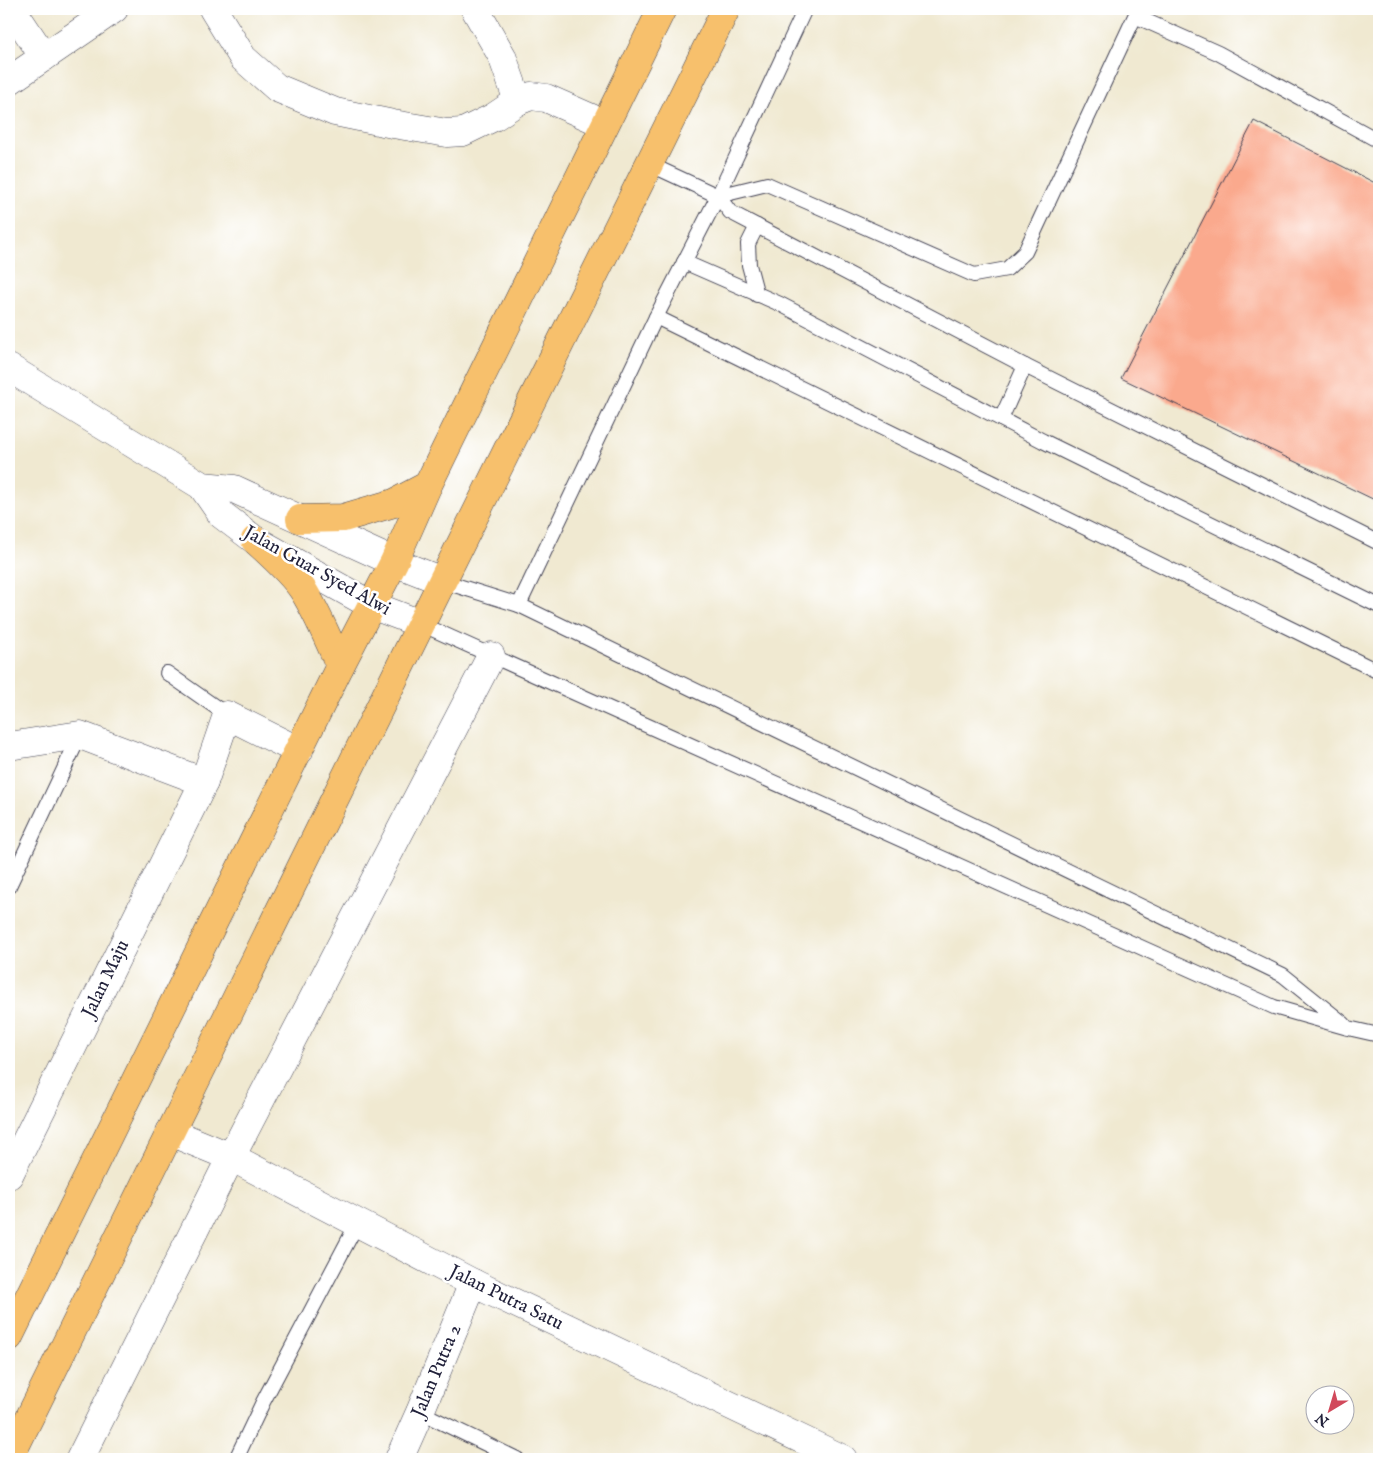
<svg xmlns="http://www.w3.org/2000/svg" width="1388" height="1468" font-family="'IM FELL English',serif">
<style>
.building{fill:#faa98d}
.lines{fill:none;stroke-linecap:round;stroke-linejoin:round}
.service-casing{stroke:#414052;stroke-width:16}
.minor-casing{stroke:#414052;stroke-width:29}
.tertiary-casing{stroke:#414052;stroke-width:29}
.primary-casing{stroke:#414052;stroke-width:29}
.service{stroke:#fff;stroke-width:14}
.minor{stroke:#fff;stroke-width:28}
.tertiary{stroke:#fff;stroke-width:28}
.primary{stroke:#f7c06c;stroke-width:28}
.labels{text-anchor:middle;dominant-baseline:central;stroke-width:5;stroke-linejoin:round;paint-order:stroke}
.street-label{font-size:19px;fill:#22223b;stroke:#fff}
</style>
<rect width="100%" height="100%" fill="#fff"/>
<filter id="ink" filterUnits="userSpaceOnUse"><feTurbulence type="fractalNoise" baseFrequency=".02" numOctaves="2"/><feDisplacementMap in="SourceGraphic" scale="10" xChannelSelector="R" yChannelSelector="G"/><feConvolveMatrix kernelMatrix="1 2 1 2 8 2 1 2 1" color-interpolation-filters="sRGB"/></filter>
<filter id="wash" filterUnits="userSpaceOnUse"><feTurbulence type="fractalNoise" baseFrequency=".0096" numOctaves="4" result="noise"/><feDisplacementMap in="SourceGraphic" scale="20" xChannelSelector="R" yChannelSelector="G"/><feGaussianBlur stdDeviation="1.12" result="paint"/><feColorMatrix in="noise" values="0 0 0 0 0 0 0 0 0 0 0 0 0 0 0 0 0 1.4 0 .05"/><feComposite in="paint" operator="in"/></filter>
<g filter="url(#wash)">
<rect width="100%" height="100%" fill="#f0e9d1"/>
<g id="blocks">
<polygon class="building" points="1254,121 1379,185 1379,502 1121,378"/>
</g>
</g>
<g filter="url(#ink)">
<use href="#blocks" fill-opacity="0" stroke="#414052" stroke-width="1"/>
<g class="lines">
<defs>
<g id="service">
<polyline points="649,164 718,196 767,184 974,275 1007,269 1025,252 1135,16 1218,53 1379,141"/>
<polyline points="718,196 730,212 1025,366 1379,543"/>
<polyline points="757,226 748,244 749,265 757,295"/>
<polyline points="684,262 780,304 1043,441 1379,606"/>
<polyline points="656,317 1379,672"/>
<polyline points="1001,419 1025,366"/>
<polyline points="442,581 519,605 1283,975 1344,1024"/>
<polyline points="519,605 656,317 718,196 805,9"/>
<polyline points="421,624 1274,1007 1348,1028 1379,1035"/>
<polyline points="167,673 227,715"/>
<polyline points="9,886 80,735"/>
<polyline points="420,1412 517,1459"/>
<polyline points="236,1459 263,1402 358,1222"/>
</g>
<g id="minor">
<polyline points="12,9 44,57"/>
<polyline points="213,9 243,58 277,88 335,112 393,124 447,133 463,132 494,117 518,101 531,96 546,98 605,124"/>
<polyline points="475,9 502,56 518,101"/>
<polyline points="9,81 114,9"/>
<polyline points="9,746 80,735 204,782"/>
<polyline points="170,1132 231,1157 473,1283 843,1459"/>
<polyline points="9,1175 204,782 227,715 299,751"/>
<polyline points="80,1459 231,1157 491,656"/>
<polyline points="399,1459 420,1412 473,1283"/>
</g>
<g id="tertiary">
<polyline points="9,368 202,486 222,515 255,540 371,605 421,624"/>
<polyline points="202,486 234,489 394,562 442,581"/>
</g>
<g id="primary">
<polyline points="300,519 343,518 394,503 428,485"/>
<path d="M255 540C272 556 290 571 303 590 318 614 329 641 340 666"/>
<polyline points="9,1337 340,666 394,562 428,485 662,9"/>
<polyline points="9,1459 421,624 726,9"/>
</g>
</defs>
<use href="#service" class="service-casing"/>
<use href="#minor" class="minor-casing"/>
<use href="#tertiary" class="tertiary-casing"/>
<use href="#primary" class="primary-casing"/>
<use href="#service" class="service"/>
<use href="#minor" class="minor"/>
<use href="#tertiary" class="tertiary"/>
<use href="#primary" class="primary"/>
</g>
</g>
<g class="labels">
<g class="street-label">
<text transform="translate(317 571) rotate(29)">Jalan Guar Syed Alwi</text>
<text transform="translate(106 979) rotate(-64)">Jalan Maju</text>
<text transform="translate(506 1298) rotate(26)">Jalan Putra Satu</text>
<text transform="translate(437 1371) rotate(-67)">Jalan Putra 2</text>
</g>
</g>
<rect width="1388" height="1468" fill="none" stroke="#fff" stroke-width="30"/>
<g transform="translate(1330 1410) rotate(218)"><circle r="24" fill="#ffffff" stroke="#a7a7b1"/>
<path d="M0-4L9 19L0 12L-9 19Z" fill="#d1495b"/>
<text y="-8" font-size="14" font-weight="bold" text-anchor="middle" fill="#22223b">N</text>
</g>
</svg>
